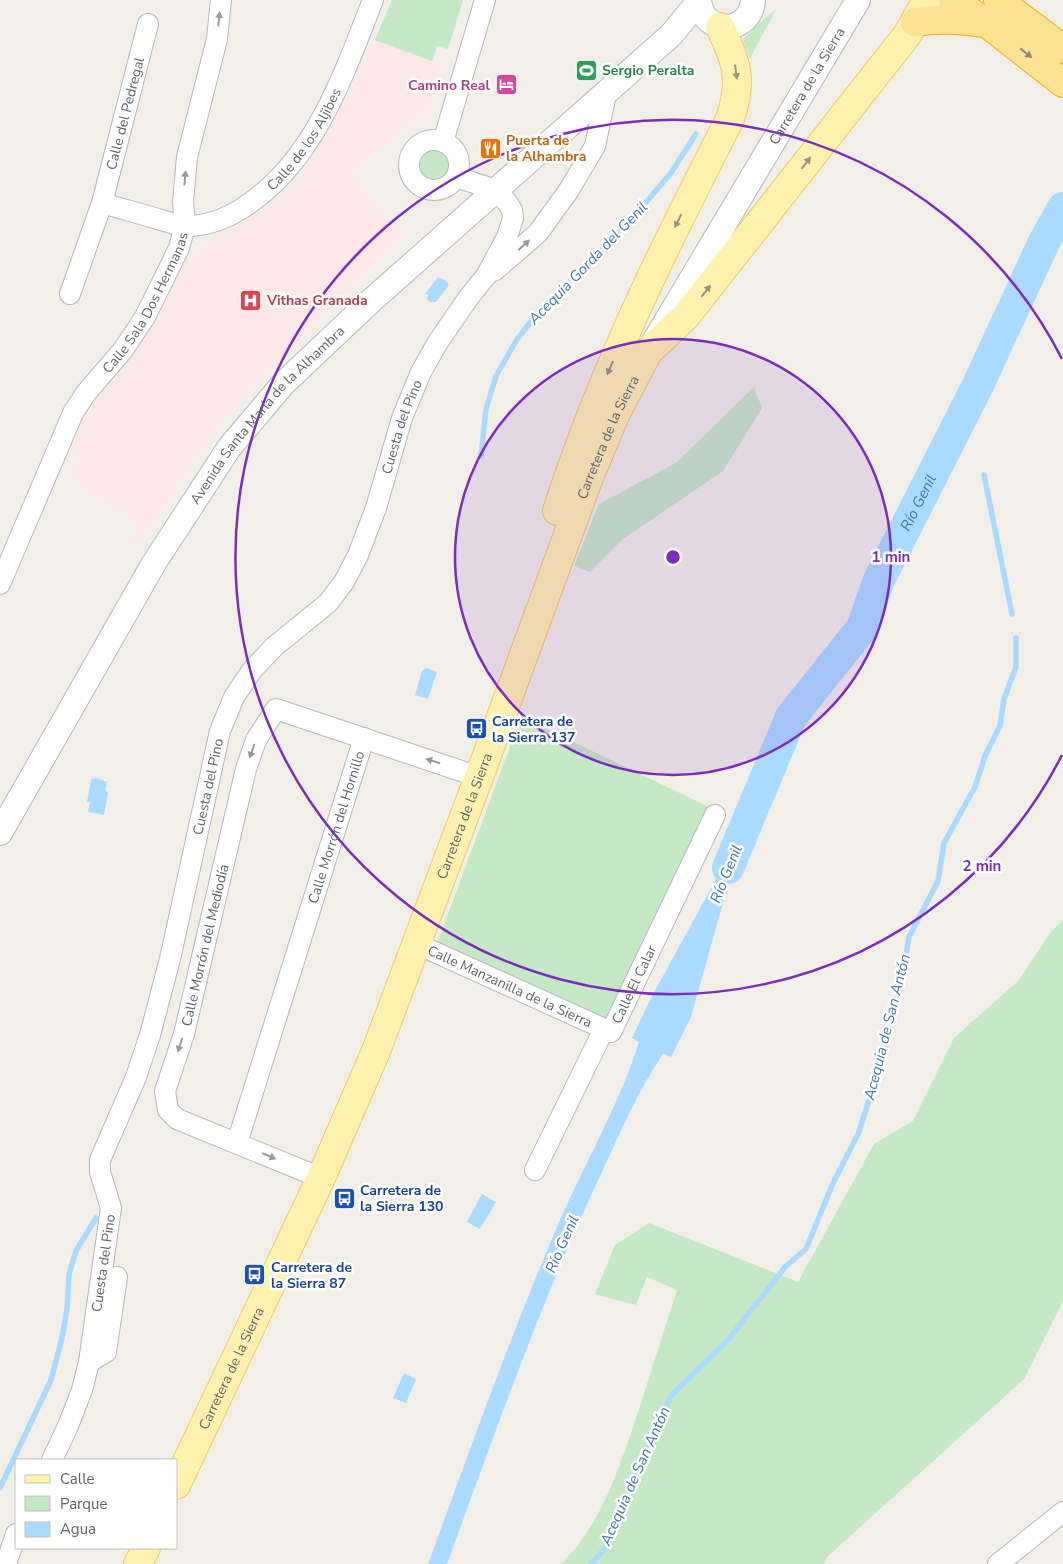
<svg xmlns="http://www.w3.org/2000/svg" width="1063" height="1564" font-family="'Nunito Sans',sans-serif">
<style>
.medical{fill:#fce8e6}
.green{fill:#c5e8c5}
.water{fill:#aadaff}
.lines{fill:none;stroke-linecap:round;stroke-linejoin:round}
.stream{stroke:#aadaff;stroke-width:5.5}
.river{stroke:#aadaff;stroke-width:32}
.minor-casing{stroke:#b5b8bc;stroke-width:22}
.tertiary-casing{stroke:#b5b8bc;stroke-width:26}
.primary-casing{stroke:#f2c960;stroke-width:30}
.motorway-casing{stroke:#f9ab00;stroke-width:30}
.minor{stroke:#fff;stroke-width:20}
.tertiary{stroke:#fff;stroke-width:24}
.primary{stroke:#fff2af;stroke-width:28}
.motorway{stroke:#fde293;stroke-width:28}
.oneway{fill:#979a9d}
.oneway2{fill:#8e8975}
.oneway3{fill:#979581}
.ring{fill:none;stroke:#7b2cbf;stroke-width:2.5}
.labels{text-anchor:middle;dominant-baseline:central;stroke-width:5;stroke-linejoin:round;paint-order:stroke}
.leisure-label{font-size:14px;font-weight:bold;fill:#27864d;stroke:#fff;text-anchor:start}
.hotel-label{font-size:14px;font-weight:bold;fill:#b23c85;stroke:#fff;text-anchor:end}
.street-label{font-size:14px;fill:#5f6368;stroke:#fff}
.food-label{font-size:14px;font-weight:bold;fill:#c56008;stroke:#fff;text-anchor:start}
.health-label{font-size:14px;font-weight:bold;fill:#be3a42;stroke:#fff;text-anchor:start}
.transit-label{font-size:14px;font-weight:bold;fill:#164399;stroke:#fff;text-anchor:start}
.water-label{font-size:15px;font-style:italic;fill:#4174aa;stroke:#fff}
.centre{fill:#7b2cbf;stroke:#fff;stroke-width:2.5}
.ring-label{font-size:15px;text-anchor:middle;font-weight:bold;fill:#7b2cbf;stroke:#fff;stroke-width:5;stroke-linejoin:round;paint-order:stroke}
</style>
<rect width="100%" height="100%" fill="#f1efe8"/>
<polygon class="medical" points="375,40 443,64 428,110 350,174 396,229 409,232 268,370 225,419 204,446 138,548 128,542 137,527 132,519 85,491 71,478 77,463 72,444 89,411 135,353 181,273 195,253 215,237 261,212 287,191 306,169 334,123"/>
<g class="green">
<polygon points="392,0 463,0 448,49 437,46 432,61 375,40"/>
<polygon points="776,9 750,59 743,40 759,23"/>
<circle cx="434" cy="165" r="15"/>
<polygon points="754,387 762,408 723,471 623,539 590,572 574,566 599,504 676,463"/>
<polygon points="521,717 709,807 607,1021 437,944"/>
<path d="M1063 920V1301L1024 1379 827 1557 824 1564H561C604 1522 621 1462 640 1406 652 1367 665 1329 677 1290L647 1277 636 1305 595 1294 615 1245 649 1223 798 1282 874 1144 913 1121 954 1038 1019 980 1051 932Z"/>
</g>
<g class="water">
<polygon points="438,277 445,280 449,285 436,302 430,302 427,300 428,295 425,294"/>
<polygon points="426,668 437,672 428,699 415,695 422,671"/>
<polygon points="97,778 107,782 105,791 108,792 104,815 88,812 90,802 87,802 91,779"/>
<path d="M744 828 691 1017 671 1057 663 1054C638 1091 620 1133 601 1174 541 1301 495 1433 447 1564H428C470 1450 510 1336 558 1225 584 1164 619 1106 639 1042L632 1038 651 998Z"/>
<polygon points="482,1194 496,1202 480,1229 467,1222"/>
<polygon points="404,1373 416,1379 406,1403 393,1398"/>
</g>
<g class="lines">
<g class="stream">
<polyline points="481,456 486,409 496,376 516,341 538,312 592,260 642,207 671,173 696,134"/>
<polyline points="984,475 1012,614"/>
<polyline points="0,1488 51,1380 62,1338 67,1309 69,1274 76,1251 96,1218"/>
<polyline points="591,1564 606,1547 671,1396 728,1340 785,1267 806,1249 833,1183 859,1132 887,1042 901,985 909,937 938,881 944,843 975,787 985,756 1000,726 1004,699 1016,667 1016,638"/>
</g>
<path class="river" id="s1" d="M728 868 791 717 862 628 879 580 978 385 1045 240 1063 208"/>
<defs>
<g id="minor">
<circle cx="434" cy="165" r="25"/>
<polyline points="443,142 485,0"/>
<path id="s2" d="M102 203C122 209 142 214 161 220 169 222 179 226 187 226 206 226 225 219 241 209 314 164 343 76 373 0"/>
<polyline points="494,271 538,233 569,190 595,146 606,94"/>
<path id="s3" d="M70 294 102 203 148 24"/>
<path id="s4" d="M0 584 73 413 86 393 123 350 145 317 179 248 185 226 183 202 187 157 217 39 221 0"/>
<path id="s5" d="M417 944 611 1032 715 815"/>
<path id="s6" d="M237 1143 364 738"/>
<polyline points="535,1170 604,1029"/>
<path id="s7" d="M321 1178 177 1119 168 1110 165 1091 184 1034 246 769 256 740 276 709 479 777"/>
<polyline points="89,1362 106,1352 117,1277"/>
<path id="s8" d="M52 1460 68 1426 82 1390 89 1362 111 1208 100 1172V1160L136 1077 150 1035 170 959 220 731 234 697 253 669 275 646 328 603 344 582 358 555 376 508 402 418 421 372 438 342 469 297 486 276 507 237 513 218 512 210 506 201 496 190 456 177"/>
<polyline points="6,1564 16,1534"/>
<polyline points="998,1564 1063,1512"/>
</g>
<g id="tertiary">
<path d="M699 0C702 36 751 35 753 0"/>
<path id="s9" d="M655 340 858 0"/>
<path id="s10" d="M0 833 154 563 229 448 283 384 372 300 671 35 699 1"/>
</g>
<g id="primary">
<path d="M557 511C601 374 664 247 730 119 743 81 737 62 720 27"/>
<path id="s11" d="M176 1485 321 1178 376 1051 479 777 588 480 615 415 648 352 686 316 907 35 927 0"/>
<polyline points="138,1564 146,1548"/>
</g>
<g id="motorway">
<polyline points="953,0 989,25 1063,83"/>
<polyline points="998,0 1063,49"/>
<path d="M915 22C939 18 959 19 983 23"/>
</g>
</defs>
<use href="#minor" class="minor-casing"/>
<use href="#tertiary" class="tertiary-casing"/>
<use href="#primary" class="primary-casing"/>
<use href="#motorway" class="motorway-casing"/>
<use href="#minor" class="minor"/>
<use href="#tertiary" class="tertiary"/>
<use href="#primary" class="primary"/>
<use href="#motorway" class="motorway"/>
</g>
<defs><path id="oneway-solid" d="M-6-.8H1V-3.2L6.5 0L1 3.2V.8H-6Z" transform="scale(1.25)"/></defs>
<g class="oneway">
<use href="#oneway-solid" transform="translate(219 19) rotate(-84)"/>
<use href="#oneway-solid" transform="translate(185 178) rotate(-85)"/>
<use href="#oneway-solid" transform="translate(524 245) rotate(-42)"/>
<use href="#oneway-solid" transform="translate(252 751) rotate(109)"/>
<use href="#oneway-solid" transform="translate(433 761) rotate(-162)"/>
<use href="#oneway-solid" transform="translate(180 1045) rotate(108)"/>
<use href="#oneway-solid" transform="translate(269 1156) rotate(23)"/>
</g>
<use class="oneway2" href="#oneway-solid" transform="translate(1026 53) rotate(38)"/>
<g class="oneway3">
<use href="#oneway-solid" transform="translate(736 72) rotate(82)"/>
<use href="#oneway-solid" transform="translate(806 163) rotate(-52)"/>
<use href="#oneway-solid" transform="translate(678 221) rotate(116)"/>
<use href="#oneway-solid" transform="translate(706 291) rotate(-52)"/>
<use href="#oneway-solid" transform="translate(610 368) rotate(113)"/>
</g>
<circle cx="673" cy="557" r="218" fill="#7b2cbf" fill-opacity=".12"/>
<g class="ring">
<circle cx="673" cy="557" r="218"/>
<path d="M1062 755A437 437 0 1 1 1062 359"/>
</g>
<defs>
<symbol id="stadium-square" viewBox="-11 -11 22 22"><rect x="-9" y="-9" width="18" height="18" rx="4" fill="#2e9e5b" stroke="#fff"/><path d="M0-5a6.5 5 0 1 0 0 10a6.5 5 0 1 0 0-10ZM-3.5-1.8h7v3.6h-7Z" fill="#fff"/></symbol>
<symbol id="hotel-square" viewBox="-11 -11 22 22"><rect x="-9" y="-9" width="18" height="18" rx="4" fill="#d1479c" stroke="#fff"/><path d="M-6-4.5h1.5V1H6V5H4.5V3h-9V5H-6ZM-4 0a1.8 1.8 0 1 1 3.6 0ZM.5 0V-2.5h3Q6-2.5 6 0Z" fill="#fff"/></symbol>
<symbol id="restaurant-square" viewBox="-11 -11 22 22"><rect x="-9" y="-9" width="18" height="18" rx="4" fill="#e8710a" stroke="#fff"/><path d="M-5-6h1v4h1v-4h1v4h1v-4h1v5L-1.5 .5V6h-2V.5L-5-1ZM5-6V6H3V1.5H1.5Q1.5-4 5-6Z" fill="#fff"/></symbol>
<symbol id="hospital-square" viewBox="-11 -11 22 22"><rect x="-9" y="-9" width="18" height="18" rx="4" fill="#e0444e" stroke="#fff"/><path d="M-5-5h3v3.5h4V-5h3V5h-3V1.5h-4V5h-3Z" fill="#fff"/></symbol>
<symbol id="bus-square" viewBox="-11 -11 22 22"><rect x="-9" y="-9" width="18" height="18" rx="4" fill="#1a4fb4" stroke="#fff"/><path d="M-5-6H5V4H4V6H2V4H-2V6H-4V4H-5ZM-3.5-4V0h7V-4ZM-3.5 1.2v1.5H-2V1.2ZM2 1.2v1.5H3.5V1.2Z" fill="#fff"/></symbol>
</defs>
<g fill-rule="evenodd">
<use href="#stadium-square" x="574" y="58" width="25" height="25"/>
<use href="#hotel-square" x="494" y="72" width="25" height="25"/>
<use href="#restaurant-square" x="478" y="136" width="25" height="25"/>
<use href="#hospital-square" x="238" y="288" width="25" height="25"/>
<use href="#bus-square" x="464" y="716" width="25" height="25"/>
<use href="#bus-square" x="332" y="1186" width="25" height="25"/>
<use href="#bus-square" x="242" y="1262" width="25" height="25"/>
</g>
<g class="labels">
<g class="leisure-label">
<text x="602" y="70">Sergio Peralta</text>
</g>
<g class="hotel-label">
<text x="490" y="85">Camino Real</text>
</g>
<g class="street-label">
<text stroke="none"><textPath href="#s9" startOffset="296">Carretera de la Sierra</textPath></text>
<text stroke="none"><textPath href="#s3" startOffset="189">Calle del Pedregal</textPath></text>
<text stroke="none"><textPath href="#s2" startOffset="241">Calle de los Aljibes</textPath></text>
<text stroke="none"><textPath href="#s4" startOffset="319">Calle Sala Dos Hermanas</textPath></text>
<text stroke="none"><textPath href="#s10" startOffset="498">Avenida Santa María de la Alhambra</textPath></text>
<text stroke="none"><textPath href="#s8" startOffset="1120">Cuesta del Pino</textPath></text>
<text stroke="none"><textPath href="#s11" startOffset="1134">Carretera de la Sierra</textPath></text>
<text stroke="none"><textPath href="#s8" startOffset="700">Cuesta del Pino</textPath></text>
<text stroke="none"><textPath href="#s11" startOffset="729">Carretera de la Sierra</textPath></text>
<text stroke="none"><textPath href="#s6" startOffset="331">Calle Morrón del Hornillo</textPath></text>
<text stroke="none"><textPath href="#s7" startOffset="339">Calle Morrón del Mediodía</textPath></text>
<text stroke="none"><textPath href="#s5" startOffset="266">Calle El Calar</textPath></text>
<text stroke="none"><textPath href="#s5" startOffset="102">Calle Manzanilla de la Sierra</textPath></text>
<text stroke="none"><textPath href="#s8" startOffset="205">Cuesta del Pino</textPath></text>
<text stroke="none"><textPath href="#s11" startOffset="129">Carretera de la Sierra</textPath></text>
</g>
<g class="food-label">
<text x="506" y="140">Puerta de<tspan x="506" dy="16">la Alhambra</tspan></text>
</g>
<g class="health-label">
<text x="267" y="300">Vithas Granada</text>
</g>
<g class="transit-label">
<text x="492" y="721">Carretera de<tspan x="492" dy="16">la Sierra 137</tspan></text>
<text x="360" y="1190">Carretera de<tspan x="360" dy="16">la Sierra 130</tspan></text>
<text x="271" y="1267">Carretera de<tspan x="271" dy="16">la Sierra 87</tspan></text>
</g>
<g class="water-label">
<text transform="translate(588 263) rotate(-46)">Acequia Gorda del Genil</text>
<text stroke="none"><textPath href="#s1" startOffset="415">Río Genil</textPath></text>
<text transform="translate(726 874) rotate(-68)">Río Genil</text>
<text transform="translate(887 1027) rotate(-76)">Acequia de San Antón</text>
<text transform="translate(562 1244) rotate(-66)">Río Genil</text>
<text transform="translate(635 1476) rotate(-66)">Acequia de San Antón</text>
</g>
</g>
<circle cx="673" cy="557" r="8" class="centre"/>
<g class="ring-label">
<text x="891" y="562">1 min</text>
<text x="982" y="871">2 min</text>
</g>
<rect x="15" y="1459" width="162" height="90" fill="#ffffff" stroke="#bfc1c3"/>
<rect x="25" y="1475" width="25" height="8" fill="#fff2af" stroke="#bfc1c3"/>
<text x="60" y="1484" font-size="15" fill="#5f6368">Calle</text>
<rect x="25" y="1496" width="25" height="15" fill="#c5e8c5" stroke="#bfc1c3"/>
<text x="60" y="1509" font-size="15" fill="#5f6368">Parque</text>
<rect x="25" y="1522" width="25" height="15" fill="#aadaff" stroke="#bfc1c3"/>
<text x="60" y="1534" font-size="15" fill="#5f6368">Agua</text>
</svg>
